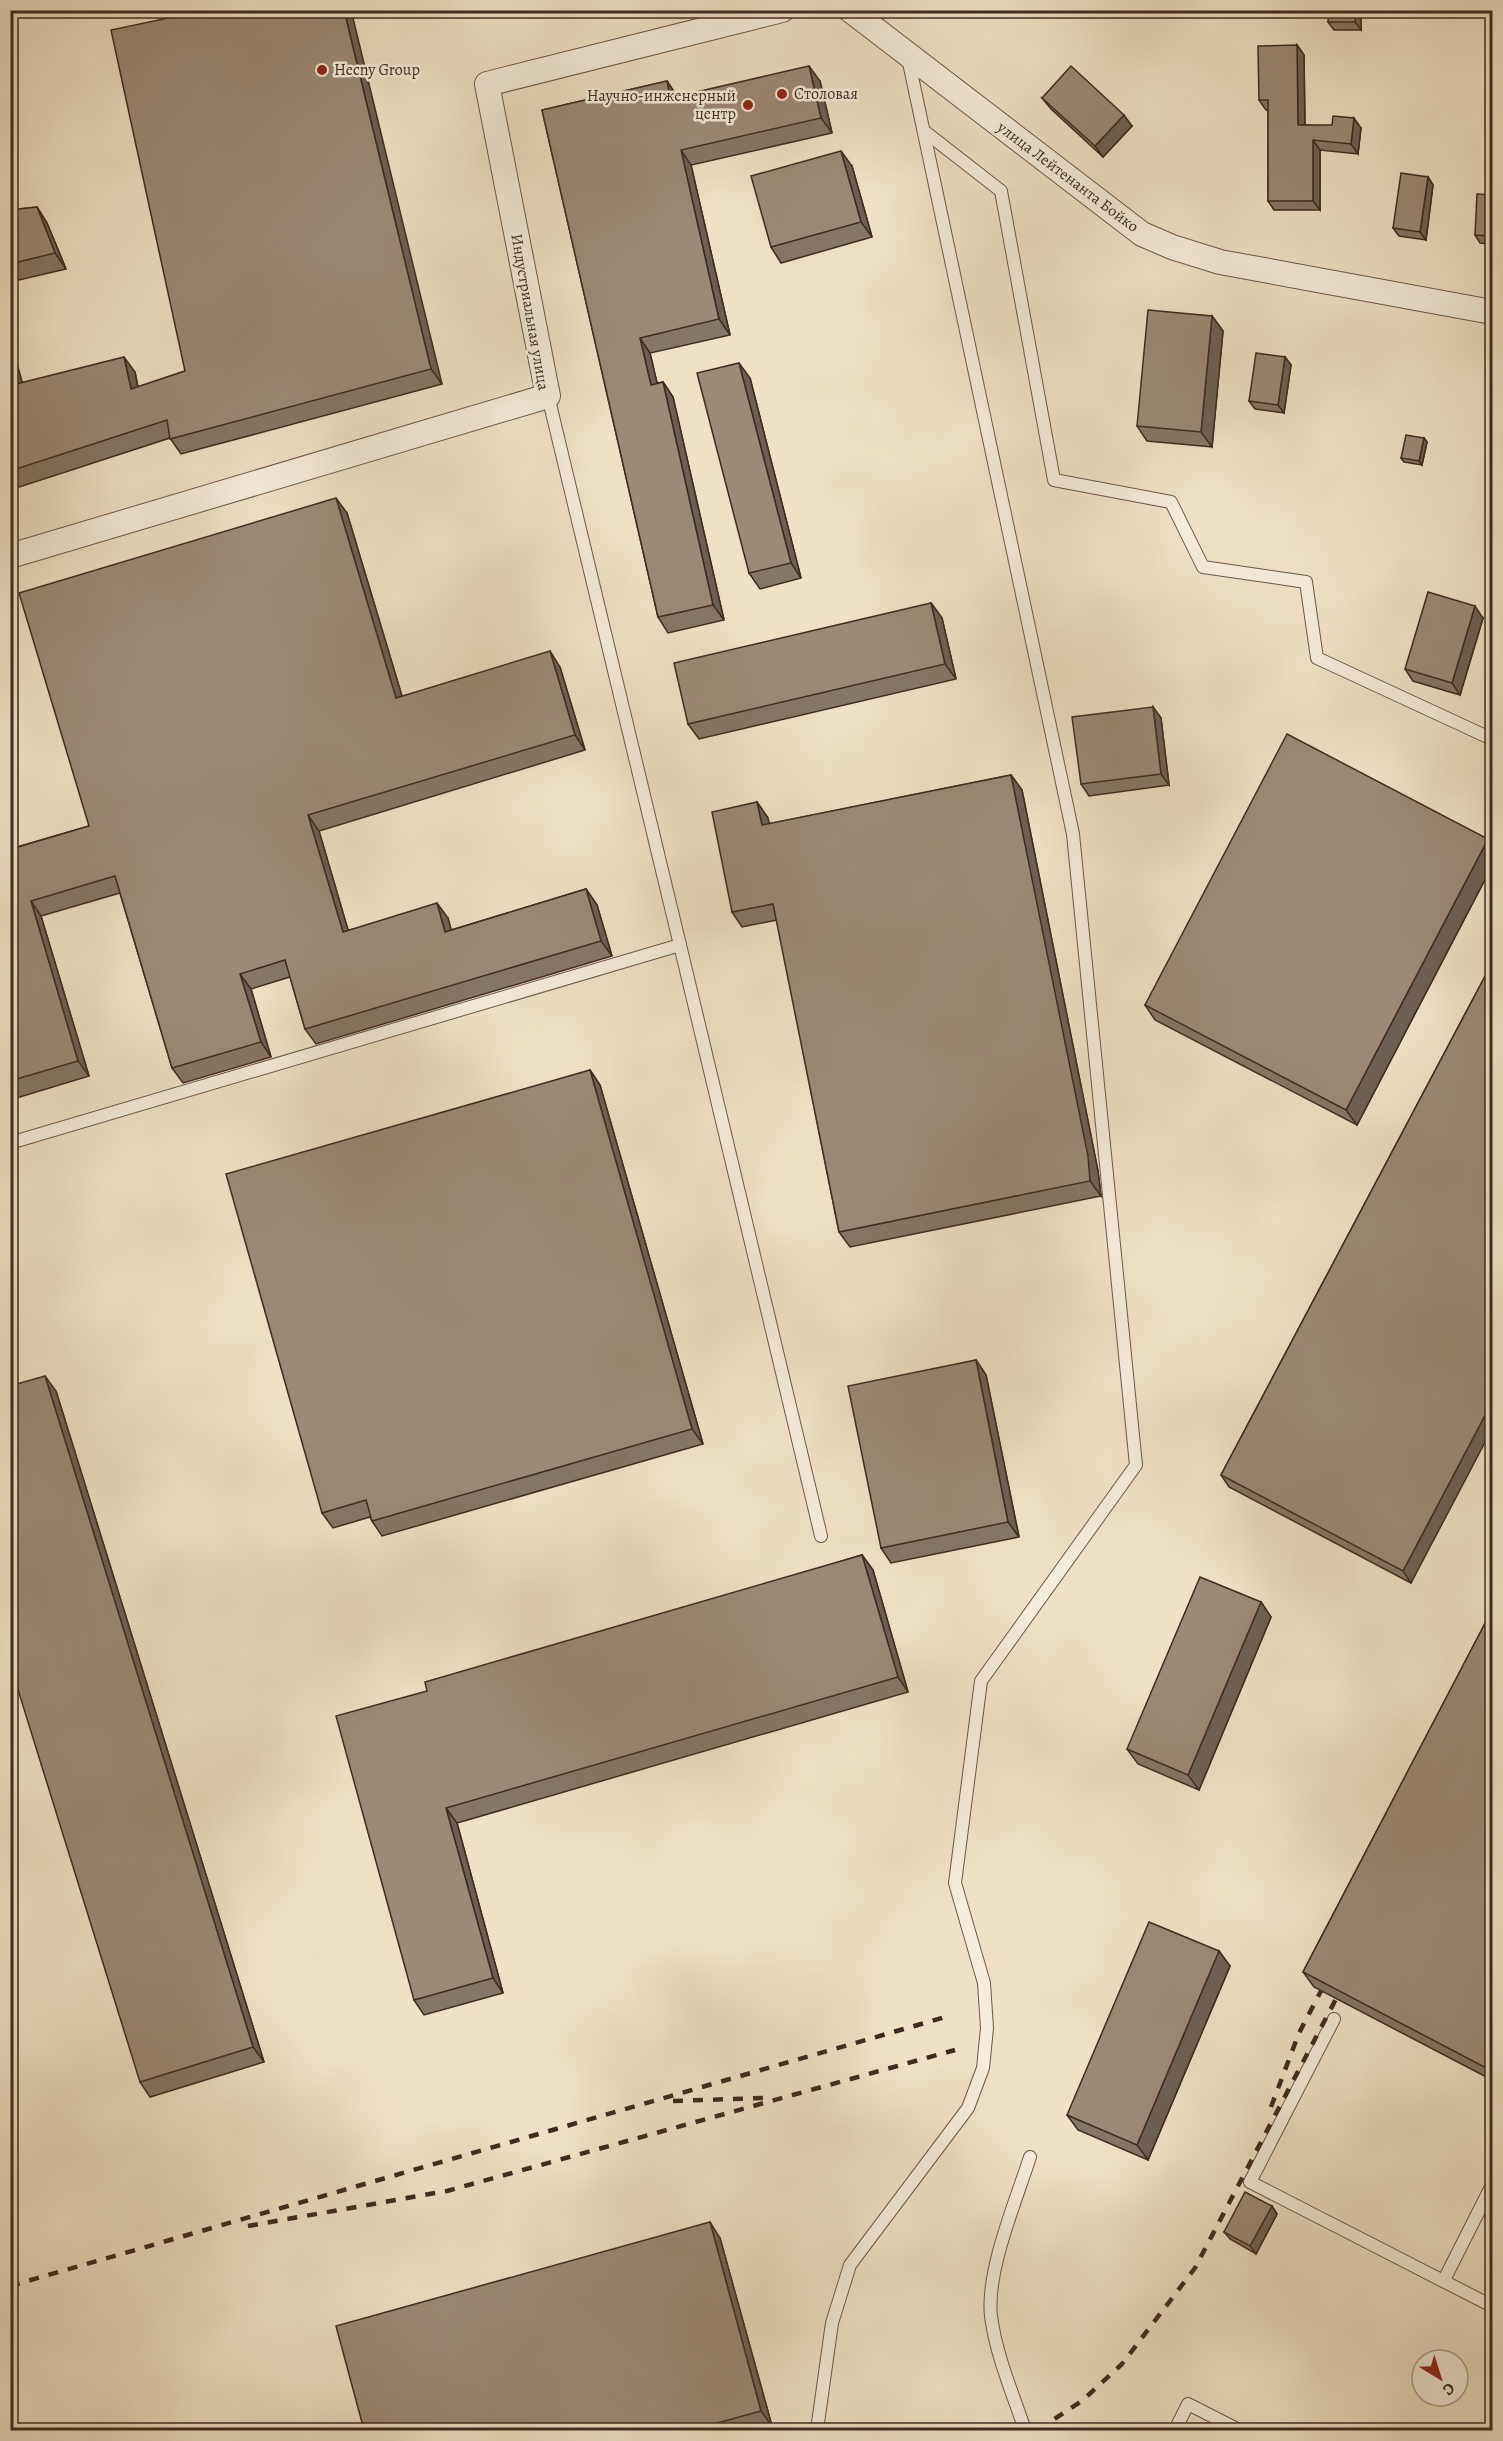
<svg xmlns="http://www.w3.org/2000/svg" width="1503" height="2441" font-family="Alegreya,serif">
<style>
.lines{fill:none;stroke-linecap:round;stroke-linejoin:round}
.service-casing{stroke:#6c584a;stroke-width:14}
.minor-casing{stroke:#6c584a;stroke-width:26}
.service{stroke:#f5ecda;stroke-width:12}
.minor{stroke:#f5ecda;stroke-width:24}
.rail{stroke:#402a20;stroke-width:4.5;stroke-dasharray:10 10;stroke-linecap:butt}
.wall{fill:#867665;stroke:#402a20;stroke-width:1.5}
.shaded-wall{fill:#6d6053;stroke:#402a20;stroke-width:1.5}
.building{fill:#9c8976;stroke:#402a20;stroke-width:1.5}
.poi-dot{fill:#8f2418;stroke:#f5ecda;stroke-width:2}
.labels{text-anchor:middle;dominant-baseline:central;stroke-width:5;stroke-linejoin:round;paint-order:stroke}
.poi-label{font-size:16px;fill:#402a20;stroke:#f5ecda;text-anchor:start}
.street-label{font-size:16px;fill:#402a20;stroke:#f5ecda}
</style>
<rect width="100%" height="100%" fill="#f0e1c6"/>
<filter id="stains"><feTurbulence type="fractalNoise" baseFrequency=".00333" numOctaves="4"/><feColorMatrix values="0 0 0 0 .2 0 0 0 0 .09 0 0 0 0 .02 0 0 0 .5 -.17"/></filter>
<radialGradient id="worn" r=".72"><stop offset=".6" stop-color="#630" stop-opacity="0"/><stop offset="1" stop-color="#630" stop-opacity=".3"/></radialGradient>
<g class="lines">
<defs>
<g id="service">
<polyline points="924,131 1001,191 1054,480 1171,502 1203,567 1306,582 1317,658 1492,739"/>
<polyline points="680,945 821,1536"/>
<polyline points="10,1143 680,945 548,396"/>
<polyline points="1334,2019 1250,2182 1492,2306"/>
<polyline points="1444,2280 1492,2185"/>
<polyline points="817,2430 832,2323 850,2265 968,2108 983,2068 987,2028 984,1983 955,1883 981,1681 1136,1465 1073,834 908,58"/>
<path d="M1025 2430C1013 2394 996 2355 991 2316 986 2271 1016 2201 1030 2157"/>
<polyline points="1175,2430 1188,2404 1239,2430"/>
</g>
<g id="minor">
<polyline points="850,10 1142,234 1172,247 1220,262 1492,312"/>
<polyline points="10,556 548,396 487,84 782,10"/>
</g>
</defs>
<use href="#service" class="service-casing"/>
<use href="#minor" class="minor-casing"/>
<use href="#service" class="service"/>
<use href="#minor" class="minor"/>
<g class="rail">
<polyline points="673,2101 763,2098"/>
<polyline points="1271,2107 1299,2033 1321,1991"/>
<polyline points="248,2226 447,2191 955,2050"/>
<polyline points="10,2286 949,2016"/>
<polyline points="10,2422 37,2430"/>
<polyline points="1038,2430 1083,2400 1122,2364 1195,2268 1336,1999"/>
</g>
</g>
<g class="wall">
<polygon points="206,10 442,384 181,454 170,438 10,490 10,339 22,383 135,372 138,387 185,371"/>
<polygon points="1361,10 1361,30 1334,30 1328,22"/>
<polygon points="1297,45 1304,55 1305,125 1361,128 1358,154 1320,150 1320,210 1274,210 1268,201 1268,110 1266,110 1259,100"/>
<polygon points="667,81 677,96 820,81 832,133 691,165 730,335 650,353 657,383 663,382 673,397 724,620 668,633 658,617 542,110"/>
<polygon points="1042,98 1132,126 1103,157 1051,109"/>
<polygon points="852,166 872,237 781,263 771,247"/>
<polygon points="1428,177 1433,185 1426,240 1399,236 1393,228"/>
<polygon points="1492,195 1492,244 1480,243 1475,235"/>
<polygon points="37,207 47,223 66,269 10,282 10,210"/>
<polygon points="1212,316 1223,331 1212,447 1147,441 1137,426"/>
<polygon points="1285,357 1291,365 1284,413 1255,409 1249,401"/>
<polygon points="750,378 801,578 760,589 749,573"/>
<polygon points="1424,438 1427,442 1422,465 1404,462 1401,458"/>
<polygon points="347,513 402,696 560,667 585,750 319,831 348,930 448,918 451,930 586,889 597,905 612,956 316,1044 305,1029 290,977 251,989 271,1057 183,1083 172,1068 120,893 41,916 89,1076 10,1100 10,825 17,847 89,826"/>
<polygon points="931,603 942,618 956,679 699,739 688,724"/>
<polygon points="1483,618 1460,695 1413,681 1405,669"/>
<polygon points="1153,707 1161,718 1169,785 1089,796 1081,784"/>
<polygon points="1011,775 1022,790 1098,1171 1101,1196 850,1247 839,1232 777,920 742,927 732,912 757,802 768,818 769,824"/>
<polygon points="1488,839 1492,845 1492,866 1357,1125 1155,1020 1145,1005"/>
<polygon points="1492,963 1411,1583 1229,1487 1221,1475"/>
<polygon points="590,1070 600,1085 703,1444 382,1536 372,1521 370,1517 333,1528 322,1513"/>
<polygon points="976,1360 986,1375 1019,1537 891,1563 881,1548"/>
<polygon points="56,1391 264,2062 150,2097 140,2082"/>
<polygon points="862,1555 873,1570 908,1692 457,1823 503,1993 424,2015 414,2000 427,1691"/>
<polygon points="1261,1602 1271,1617 1199,1790 1138,1764 1127,1749"/>
<polygon points="1492,1610 1492,2080 1314,1987 1303,1972"/>
<polygon points="1219,1951 1230,1966 1148,2160 1078,2130 1067,2115"/>
<polygon points="1272,2206 1277,2214 1256,2254 1230,2239 1224,2232"/>
<polygon points="720,2238 772,2426 757,2430 364,2430"/>
</g>
<g class="shaded-wall">
<polygon points="344,10 351,10 442,384 431,369"/>
<polygon points="1356,10 1361,10 1361,30 1355,22"/>
<polygon points="1297,45 1304,55 1305,135 1298,125"/>
<polygon points="809,66 820,81 832,133 821,118"/>
<polygon points="667,81 677,97 670,98"/>
<polygon points="1124,115 1132,126 1103,157 1095,146"/>
<polygon points="1354,118 1361,128 1358,154 1351,144"/>
<polygon points="1313,140 1320,150 1320,210 1313,201"/>
<polygon points="681,150 691,165 730,335 719,319"/>
<polygon points="841,151 852,166 872,237 861,222"/>
<polygon points="1428,177 1433,185 1426,240 1420,232"/>
<polygon points="37,207 47,223 66,269 55,253"/>
<polygon points="1212,316 1223,331 1212,447 1201,432"/>
<polygon points="640,338 650,353 661,400 651,385"/>
<polygon points="10,339 27,399 16,384 10,363"/>
<polygon points="124,357 135,372 141,404 131,389"/>
<polygon points="1285,357 1291,365 1284,413 1278,405"/>
<polygon points="739,363 750,378 801,578 791,563"/>
<polygon points="663,382 673,397 724,620 713,605"/>
<polygon points="1424,438 1427,442 1422,465 1419,461"/>
<polygon points="336,498 347,513 407,713 396,698"/>
<polygon points="931,603 942,618 956,679 945,664"/>
<polygon points="1475,606 1483,618 1460,695 1452,683"/>
<polygon points="550,651 560,667 585,750 575,735"/>
<polygon points="1153,707 1161,718 1169,785 1161,774"/>
<polygon points="1011,775 1022,790 1098,1171 1101,1196 1090,1181"/>
<polygon points="757,802 768,818 773,840 762,825"/>
<polygon points="308,815 319,831 353,947 343,932"/>
<polygon points="10,825 22,864 11,849 10,846"/>
<polygon points="1488,839 1492,845 1492,866 1357,1125 1346,1110"/>
<polygon points="586,889 597,905 612,956 601,941"/>
<polygon points="31,901 41,916 89,1076 78,1061"/>
<polygon points="437,903 448,918 456,947 445,932"/>
<polygon points="240,974 251,989 271,1057 261,1042"/>
<polygon points="590,1070 600,1085 703,1444 692,1429"/>
<polygon points="976,1360 986,1375 1019,1537 1008,1522"/>
<polygon points="45,1376 56,1391 264,2062 253,2047"/>
<polygon points="1492,1402 1492,1429 1411,1583 1403,1571"/>
<polygon points="862,1555 873,1570 908,1692 898,1677"/>
<polygon points="1261,1602 1271,1617 1199,1790 1188,1775"/>
<polygon points="446,1808 457,1823 503,1993 493,1978"/>
<polygon points="1219,1951 1230,1966 1148,2160 1137,2145"/>
<polygon points="1272,2206 1277,2214 1256,2254 1250,2246"/>
<polygon points="710,2222 720,2238 772,2426 761,2411"/>
</g>
<g class="building">
<polygon points="206,10 344,10 431,369 170,439 167,420 10,471 10,363 16,384 124,357 131,389 185,371 111,30"/>
<polygon points="1329,10 1356,10 1355,22 1328,22"/>
<polygon points="1297,45 1298,125 1332,125 1333,116 1354,118 1351,144 1313,140 1313,201 1268,201 1268,100 1259,100 1258,46"/>
<polygon points="809,66 821,118 681,150 719,319 640,338 651,385 663,382 713,605 658,617 542,110 667,81 670,98"/>
<polygon points="1071,66 1124,115 1095,146 1042,98"/>
<polygon points="841,151 861,222 771,247 751,176"/>
<polygon points="1401,173 1428,177 1420,232 1393,228"/>
<polygon points="1477,194 1492,195 1492,236 1475,235"/>
<polygon points="37,207 55,253 10,264 10,210"/>
<polygon points="1148,310 1212,316 1201,432 1137,426"/>
<polygon points="1256,353 1285,357 1278,405 1249,401"/>
<polygon points="739,363 791,563 749,573 697,373"/>
<polygon points="1406,435 1424,438 1419,461 1401,458"/>
<polygon points="336,498 396,698 550,651 575,735 308,815 343,932 437,903 445,932 586,889 601,941 305,1029 285,960 240,974 261,1042 172,1068 115,876 31,901 78,1061 10,1081 10,846 11,849 89,826 19,593"/>
<polygon points="1428,592 1475,606 1452,683 1405,669"/>
<polygon points="931,603 945,664 688,724 674,663"/>
<polygon points="1153,707 1161,774 1081,784 1072,717"/>
<polygon points="1287,734 1488,839 1346,1110 1145,1005"/>
<polygon points="1011,775 1088,1156 1090,1181 839,1232 773,904 732,912 712,812 757,802 762,825"/>
<polygon points="1492,963 1492,1402 1403,1571 1221,1475"/>
<polygon points="590,1070 692,1429 372,1521 366,1500 322,1513 226,1174"/>
<polygon points="976,1360 1008,1522 881,1548 848,1386"/>
<polygon points="45,1376 253,2047 140,2082 10,1664 10,1386"/>
<polygon points="862,1555 898,1677 446,1808 493,1978 414,2000 336,1716 427,1691 425,1682"/>
<polygon points="1200,1577 1261,1602 1188,1775 1127,1749"/>
<polygon points="1492,1610 1492,2071 1303,1972"/>
<polygon points="1149,1922 1219,1951 1137,2145 1067,2115"/>
<polygon points="1245,2192 1272,2206 1250,2246 1224,2232"/>
<polygon points="710,2222 761,2411 692,2430 364,2430 336,2326"/>
</g>
<g class="poi-dot">
<circle cx="322" cy="70" r="6"/>
<circle cx="782" cy="94" r="6"/>
<circle cx="748" cy="105" r="6"/>
</g>
<g class="labels">
<g class="poi-label">
<text x="334" y="70">Hecny Group</text>
<text x="794" y="94">Столовая</text>
<text x="736" y="96" text-anchor="end">Научно-инженерный<tspan x="736" dy="18">центр</tspan></text>
</g>
<g class="street-label">
<text transform="translate(1068 177) rotate(37)">улица Лейтенанта Бойко</text>
<text transform="translate(530 312) rotate(80)">Индустриальная улица</text>
</g>
</g>
<rect width="1503" height="2441" fill="none" stroke="#f0e1c6" stroke-width="36"/>
<rect x="12" y="12" width="1479" height="2417" fill="none" stroke="#402a20" stroke-width="3"/>
<rect x="18" y="18" width="1467" height="2405" fill="none" stroke="#402a20" stroke-width="1.5"/>
<g transform="translate(1440 2378) rotate(142)"><circle r="28" fill="#f5ecda" stroke="#ad9e90" stroke-width="1.5"/>
<path d="M0-4.5L10 22L0 15L-10 22Z" fill="#8f2418"/>
<text y="-9" font-size="16" font-weight="bold" text-anchor="middle" fill="#402a20">С</text>
</g>
<rect width="100%" height="100%" filter="url(#stains)"/>
<rect width="100%" height="100%" fill="url(#worn)"/>
</svg>
